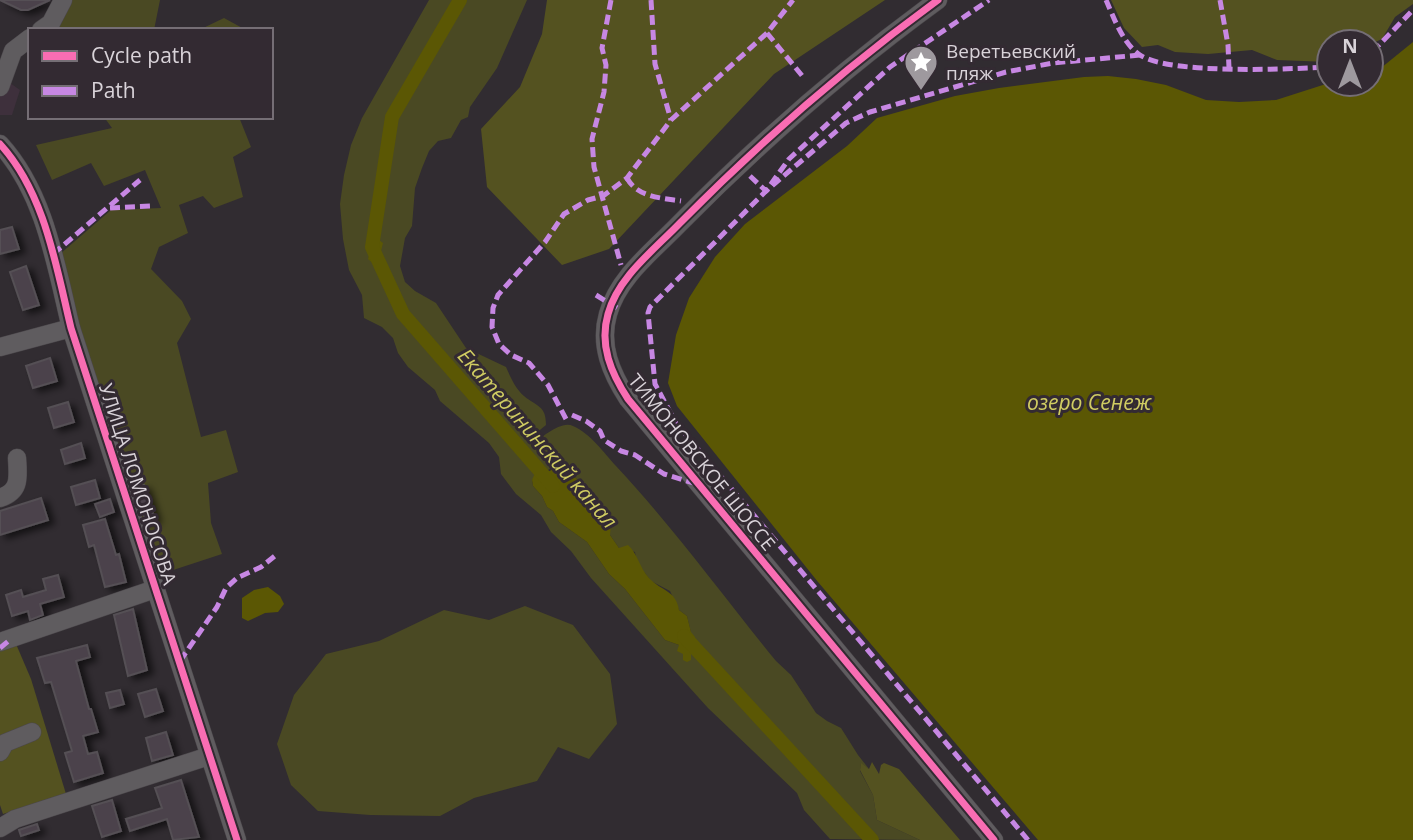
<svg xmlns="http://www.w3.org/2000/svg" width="1413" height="840" font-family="'Open Sans',sans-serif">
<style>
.built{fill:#3e303c}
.green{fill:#4a4923;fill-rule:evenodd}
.forest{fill:#545220}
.water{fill:#5b5704}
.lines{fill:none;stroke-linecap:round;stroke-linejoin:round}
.canal{stroke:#5b5704;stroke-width:14}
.building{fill:#4c424c;stroke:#545054;stroke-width:2;filter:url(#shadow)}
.minor-casing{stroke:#4b474b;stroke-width:19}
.minor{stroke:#5f5c5f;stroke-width:18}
.quiet{stroke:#c787e3;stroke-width:5;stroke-dasharray:10 5;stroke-linecap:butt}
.cycleway-casing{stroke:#332a32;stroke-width:11}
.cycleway{stroke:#f96db3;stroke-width:7}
.labels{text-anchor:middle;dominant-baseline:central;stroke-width:6;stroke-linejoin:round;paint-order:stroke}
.poi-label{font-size:19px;fill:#d9d3d9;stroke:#332a32;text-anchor:start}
.street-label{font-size:19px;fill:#d9d3d9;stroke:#332a32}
.water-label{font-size:21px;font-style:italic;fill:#d0cc62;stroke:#332a32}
</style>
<defs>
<filter id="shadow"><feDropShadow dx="6" dy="3.5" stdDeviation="3.5" flood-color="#0009"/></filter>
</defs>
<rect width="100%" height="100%" fill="#312c31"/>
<polygon class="built" points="0,76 20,90 12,115 0,115"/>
<g class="green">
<polygon points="69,0 160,0 154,30 52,30"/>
<path d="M429 0H527L497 68 470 107 468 117 461 120 451 138 438 141 429 151 422 168 415 188 412 226 405 238 400 266 405 282 415 291 436 303 466 348 506 367C511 378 515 388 524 396 537 407 546 405 546 425L535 434 530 443C543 439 560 420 573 426 590 433 604 453 616 466 673 527 723 596 776 661L791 675 816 713 827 721 841 728 858 755 869 769 861 764 860 771 873 795 877 820 920 840 830 839 804 810 797 793 708 708 591 578 571 551 551 532 541 515 516 494 501 474 499 457 489 443 440 401 435 390 408 367 398 353 393 338 382 327 364 318 362 295 349 270 343 239 340 204 344 175 351 145 362 118ZM559 463 582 484 589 500 602 512 610 535 619 548 635 552 637 563 651 581 670 591 679 610 687 616 691 633 679 645 665 640 625 589 609 574 587 542 559 522 553 511 547 507 542 496 533 486 532 480C541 473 550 470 559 463Z"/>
<polygon points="224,18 246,30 199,30"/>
<polygon points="104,117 239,117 251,147 233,157 243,197 214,208 203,196 179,205 188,233 159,247 151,269 182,301 191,319 177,343 201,437 226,430 238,472 208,483 211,523 222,554 161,574 124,463 98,397 60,254 111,210 161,208 145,170 104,186 91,163 52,180 36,145 112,128"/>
<polygon points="525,606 573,625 610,674 617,724 589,759 558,747 537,781 474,798 440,816 370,815 318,811 291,785 277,744 294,695 326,654 379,641 444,610 489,620"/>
</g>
<g class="forest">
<polygon points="547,0 885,0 774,74 609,249 562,265 487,187 481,129 520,87 542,34"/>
<polygon points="1111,0 1413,0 1413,4 1395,17 1382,39 1371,44 1371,42 1329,42 1329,62 1277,60 1252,50 1208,54 1175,52 1158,45 1142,47 1124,28"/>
<polygon points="16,644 31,679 66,794 3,814 0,805 0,648"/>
<polygon points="872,762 879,774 881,765 884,763 899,769 960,840 920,840 877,820 873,795 860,770 861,763 869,769"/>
</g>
<g class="water">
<polygon points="1413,42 1413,840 1038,840 818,582 677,406 668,383 676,335 689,298 715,257 745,224 847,146 877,118 955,96 999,88 1084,77 1108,76 1136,79 1166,85 1206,100 1239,102 1276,100 1329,83 1371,84 1371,74 1376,72"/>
<polygon points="374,228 380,232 379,240 383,243 381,251 383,260 376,266 368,259 372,245 368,237 370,230"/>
<path d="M559 462 582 484 589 500 602 512 611 525 610 535 619 548 628 545C638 554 639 567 649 578 661 591 676 590 679 610L687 616 691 632 695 637V651L691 652V660L687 662 683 660V654L677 651 679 645 665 640 625 589 609 574 587 542 559 522 553 511 547 507 542 496 533 486 532 480 535 473 550 471Z"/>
<polygon points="268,587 280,596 284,604 278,612 265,613 248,621 242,618 242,598 254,590"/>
</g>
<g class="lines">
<g class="canal">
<polyline points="460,0 392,117 372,247 403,314 553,486"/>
<polyline points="684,636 872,840"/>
</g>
</g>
<g class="building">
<polygon points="0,0 50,0 28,10 21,10"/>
<polygon points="12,227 19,249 0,254 0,230"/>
<polygon points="26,266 39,305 23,310 10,272"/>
<polygon points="50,358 57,381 33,388 26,366"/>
<polygon points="68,402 74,422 54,428 48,408"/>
<polygon points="81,443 85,458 65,464 61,450"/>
<polygon points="95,480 100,498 76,505 71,487"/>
<polygon points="144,485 155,519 146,522 135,488"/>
<polygon points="41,498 48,520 0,535 0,511"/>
<polygon points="110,499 114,512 100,517 95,504"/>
<polygon points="105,519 116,555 119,554 126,582 105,587 94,545 89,547 83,525"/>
<polygon points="58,575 64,597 40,604 43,615 30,620 28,611 12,616 6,595 21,590 23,597 46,590 43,579"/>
<polygon points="133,609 147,670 128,676 114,615"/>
<polygon points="87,645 90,657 76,661 89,709 91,709 98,732 83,736 88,754 97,752 103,773 74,782 65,753 72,751 51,682 45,683 37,658"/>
<polygon points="156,689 163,711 145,717 138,694"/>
<polygon points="120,690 124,704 110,708 106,693"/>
<polygon points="166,732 173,755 152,761 146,738"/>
<polygon points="181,780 199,837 173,840 167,819 130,831 126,819 162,808 155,788"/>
<polygon points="112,800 121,831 102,837 92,806"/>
<polygon points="37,824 39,830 21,836 19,830"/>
</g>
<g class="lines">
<defs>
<g id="minor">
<path d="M938 0C843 69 762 140 680 223 654 250 618 277 608 314 599 345 611 373 628 399L994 840"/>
<polyline points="41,30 51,23 63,0"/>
<polyline points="0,87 13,51 30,38"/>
<path d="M0 144C45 193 56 266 71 328L237 840"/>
<polyline points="0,347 71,328"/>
<path d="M0 498C21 491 18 477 17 458"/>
<polyline points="0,642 155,589"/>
<polyline points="0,752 5,743 32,732"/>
<polyline points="0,828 15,819 209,756"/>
</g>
</defs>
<use href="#minor" class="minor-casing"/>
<use href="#minor" class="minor"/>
<g class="quiet">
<polyline points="611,0 602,48 606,65 604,92 592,139 594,167 621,265"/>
<polyline points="651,0 655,64 671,120"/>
<path d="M1106 0C1114 18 1123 44 1140 55 1170 75 1291 69 1329 67"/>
<polyline points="1220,0 1228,45 1229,68"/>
<polyline points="767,33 804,78"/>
<polyline points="1371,50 1379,45 1413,10"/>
<polyline points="750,176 766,191 789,159 890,67 989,0"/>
<path d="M627 178C637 197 661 198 681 201"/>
<polyline points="110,208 152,206"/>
<polyline points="53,254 140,180"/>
<polyline points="596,295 617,308"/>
<polyline points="572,415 586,421 600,431 604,440 621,451 635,455 664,474 697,484"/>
<polyline points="566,419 548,385 529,363 511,355 499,344 492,327 493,308 498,295 545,242 564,214 588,200 603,196 627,178 671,120 767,33 793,0"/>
<polyline points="0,648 11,639"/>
<polyline points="180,661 217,607 226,588 237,578 261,567 276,555"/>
<polyline points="1028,840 676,423 655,384 648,313 650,307 766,191 846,123 870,112 1006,72 1053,63 1140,55"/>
</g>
<defs>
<g id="cycleway">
<path d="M938 0C843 69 762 140 680 223 654 250 618 277 608 314 599 345 611 373 628 399L994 840"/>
<path d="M0 144C45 193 56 266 71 328L237 840"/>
</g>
</defs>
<use href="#cycleway" class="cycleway-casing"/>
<use href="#cycleway" class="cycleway"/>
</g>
<defs>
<symbol id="sight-pin" viewBox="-11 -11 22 30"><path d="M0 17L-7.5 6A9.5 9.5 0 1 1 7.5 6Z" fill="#9e999e" stroke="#332a32"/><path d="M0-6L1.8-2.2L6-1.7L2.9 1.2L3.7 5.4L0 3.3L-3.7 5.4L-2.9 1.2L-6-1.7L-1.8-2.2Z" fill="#fff"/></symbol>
</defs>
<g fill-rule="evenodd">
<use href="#sight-pin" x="902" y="43" width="38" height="52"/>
</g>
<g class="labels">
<g class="poi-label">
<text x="946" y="51">Веретьевский<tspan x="946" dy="22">пляж</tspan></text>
</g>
<g class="street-label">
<text transform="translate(702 462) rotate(51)">ТИМОНОВСКОЕ ШОССЕ</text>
<text transform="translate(138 484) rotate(72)">УЛИЦА ЛОМОНОСОВА</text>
</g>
<g class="water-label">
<text x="1089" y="402">озеро Сенеж</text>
<text transform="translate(538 438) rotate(49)">Екатерининский канал</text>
</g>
</g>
<rect x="28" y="28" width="245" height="91" fill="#332a32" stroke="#756e75" stroke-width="2"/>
<rect x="42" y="51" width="35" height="10" fill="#f96db3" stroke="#756e75" stroke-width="2"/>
<text x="91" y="63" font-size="21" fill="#d9d3d9">Cycle path</text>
<rect x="42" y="86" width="35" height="10" fill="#c787e3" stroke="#756e75" stroke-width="2"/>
<text x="91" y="98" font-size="21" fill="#d9d3d9">Path</text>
<g transform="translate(1350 63)"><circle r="33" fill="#332a32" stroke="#756e75" stroke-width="2"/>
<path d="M0-5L12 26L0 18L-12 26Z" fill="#9e999e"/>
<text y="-10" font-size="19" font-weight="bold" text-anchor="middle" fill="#d9d3d9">N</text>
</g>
</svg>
